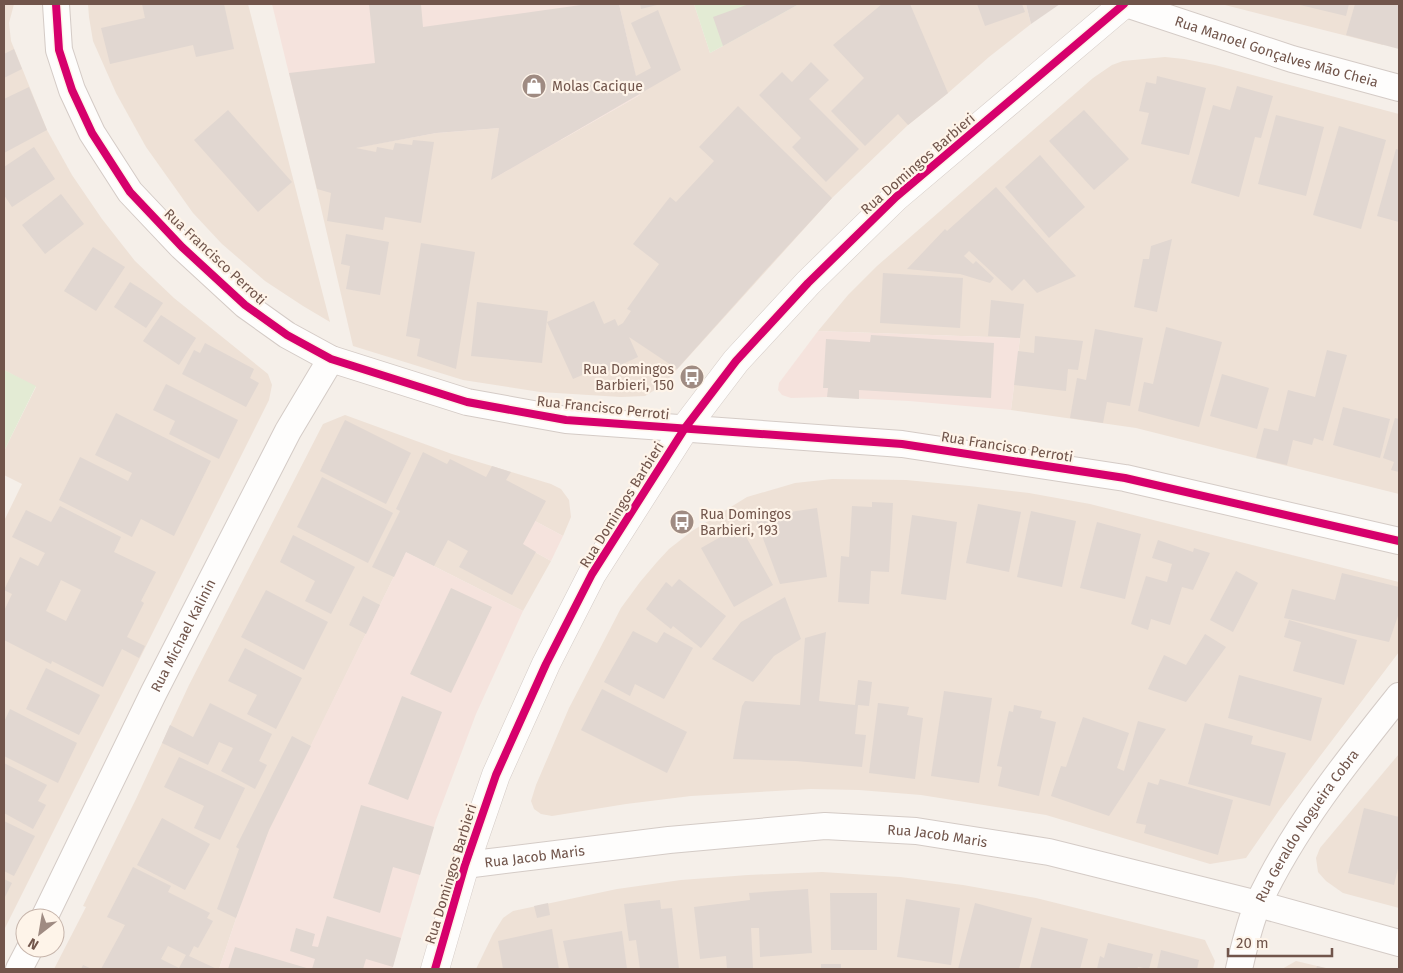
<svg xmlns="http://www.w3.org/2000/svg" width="1403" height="973" font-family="'Fira Sans',sans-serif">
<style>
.residential{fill:#eee1d6}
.commercial{fill:#f5e3dd}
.green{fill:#e3ebd4}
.building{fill:#e1d7d1;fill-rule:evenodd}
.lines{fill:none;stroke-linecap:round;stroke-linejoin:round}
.minor-casing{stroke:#d4cbc6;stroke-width:28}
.secondary-casing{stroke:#d4cbc6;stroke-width:29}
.minor{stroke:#fefdfc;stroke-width:26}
.secondary{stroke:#fefdfc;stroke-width:28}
.cycleway-casing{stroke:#fef4e9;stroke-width:11}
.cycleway{stroke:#d6006c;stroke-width:8}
.labels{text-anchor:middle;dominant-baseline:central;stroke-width:4.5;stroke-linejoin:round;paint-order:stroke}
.street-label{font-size:14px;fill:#71554b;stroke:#fef4e9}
.poi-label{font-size:14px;fill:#71554b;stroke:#fef4e9;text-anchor:start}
</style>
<rect width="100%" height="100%" fill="#f5efe9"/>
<g class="residential">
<polygon points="4,4 14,4 9,23 11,41 47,130 72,175 102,219 135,261 174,298 268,374 272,385 269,400 4,930 4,521 22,484 4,475 4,451 36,387 4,370"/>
<polygon points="88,4 248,4 330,322 303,306 265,281 222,244 193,213 146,147 116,93 93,41 89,17"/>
<polygon points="619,4 694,4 710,53 799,4 1026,4 1031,24 989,57 948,93 908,125 832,198 663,385 645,396 621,397 540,392 463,380 353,346 309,156 436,133 499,128 561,140 640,95"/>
<polygon points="1221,4 1394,4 1383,45"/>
<polygon points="1165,57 1184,59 1215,65 1399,114 1399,494 1136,428 1011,410 1020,338 818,331 848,295 877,266 1093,78 1112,65 1123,61"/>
<polygon points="345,415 452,454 551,484 561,489 569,500 571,517 563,536 535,521 483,523 551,561 523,611 406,552 283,803 248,883 219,969 54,969 86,907 83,906 136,799 189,685 323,424"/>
<polygon points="832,479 906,480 969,486 1029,493 1090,504 1399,582 1399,652 1280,809 1246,858 1210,864 1046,815 921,795 859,790 811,789 691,796 626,804 552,816 541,814 534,809 531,801 536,785 569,708 621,608 640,582 657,562 669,549 692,531 747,497 795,483"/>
<polygon points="1399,754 1399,908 1343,893 1326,881 1318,872 1316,858 1320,848"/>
<polygon points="822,872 900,877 963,885 1036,898 1205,940 1215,961 1213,969 476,969 493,934 503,918 513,911 617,889 681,880 748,875"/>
<polygon points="1296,961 1317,966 1331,969 1282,969"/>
</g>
<g class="commercial">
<polygon points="272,4 619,4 640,95 491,180 499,128 436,133 309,156"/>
<polygon points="818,331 1020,338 1011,410 909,401 827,397 791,398 782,395 778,390 779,383"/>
<polygon points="535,521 563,536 551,561 483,523"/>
<polygon points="406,552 523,611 476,714 436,820 392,969 219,969 248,883 269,830"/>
</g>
<g class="green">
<polygon points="694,4 799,4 710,53"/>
<polygon points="4,370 36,386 4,451"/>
</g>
<g class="building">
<polygon points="142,4 224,4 234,49 196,57 193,45 110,64 101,28 145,18"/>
<polygon points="369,4 421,4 423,27 588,4 619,4 636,76 651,68 631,23 658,10 681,70 491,180 499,128 436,133 356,148 376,152 377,147 393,150 395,143 412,145 413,140 434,142 421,223 385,217 383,230 327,221 331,193 317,189 289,73 375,63"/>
<polygon points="640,4 661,4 641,9"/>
<polygon points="749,4 799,4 723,46 713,17"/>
<polygon points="882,4 910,4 948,93 908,125 898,114 865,146 831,111 864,78 833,45"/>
<polygon points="977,4 1022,4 1025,12 985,26"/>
<polygon points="1026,4 1060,4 1031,24"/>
<polygon points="1296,4 1349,4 1346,16"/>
<polygon points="1355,4 1399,4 1399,49 1346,35"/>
<polygon points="14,49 22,69 4,78 4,54"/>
<polygon points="811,62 829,80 809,99 859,149 826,182 792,147 801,138 759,95 782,72 792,82"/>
<polygon points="1157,76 1206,88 1189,155 1141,144 1149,113 1139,111 1146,82 1156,84"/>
<polygon points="1237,86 1273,96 1261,138 1255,137 1239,197 1191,183 1213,105 1230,110"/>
<polygon points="29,87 47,130 4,153 4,99"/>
<polygon points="738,106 832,198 763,273 677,369 629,337 638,357 597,376 594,370 573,379 547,322 594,301 604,324 615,319 618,326 623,323 631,311 627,309 659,264 633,244 670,197 676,202 714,161 699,147"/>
<polygon points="228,110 292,182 258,212 194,140"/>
<polygon points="1084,110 1129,159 1094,190 1049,141"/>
<polygon points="1276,115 1324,127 1306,196 1258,184"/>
<polygon points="1339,126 1386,140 1361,229 1313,215"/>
<polygon points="34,147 55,179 12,207 4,195 4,167"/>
<polygon points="1396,149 1399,150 1399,222 1377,216"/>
<polygon points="1040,155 1085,207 1049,238 1005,187"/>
<polygon points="996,187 1076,276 1037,293 1024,279 1012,291 969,251 964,256 973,264 976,261 994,278 990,283 960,274 907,269 945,229 947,231"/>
<polygon points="61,194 84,224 45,254 22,225"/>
<polygon points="346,234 389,242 380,295 346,289 350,266 341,264"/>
<polygon points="1172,239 1157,312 1134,307 1143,259 1149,259 1151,246"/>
<polygon points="421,243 475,252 456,369 417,356 420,339 406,336"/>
<polygon points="93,247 125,267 96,311 64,291"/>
<polygon points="883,273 963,278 960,328 880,323"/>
<polygon points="130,282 163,303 146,328 114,307"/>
<polygon points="991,300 1024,304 1020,338 988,336"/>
<polygon points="477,302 548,311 542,363 471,356"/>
<polygon points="161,315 196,338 179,365 143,341"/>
<polygon points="1166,327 1222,342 1199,427 1138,411 1144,382 1153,384"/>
<polygon points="1095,329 1143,338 1130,406 1107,402 1103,423 1070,418 1077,378 1086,380"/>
<polygon points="871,335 994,343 991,398 859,390 859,399 827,397 828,388 823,388 826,339 870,342"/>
<polygon points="1035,336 1083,341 1078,370 1068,369 1066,391 1014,385 1018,351 1034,353"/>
<polygon points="205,343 254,369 250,378 259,383 246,407 182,374 194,350 200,353"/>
<polygon points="1327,350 1347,355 1323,441 1314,438 1312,445 1293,440 1287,465 1256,458 1264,428 1278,431 1288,390 1315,397"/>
<polygon points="1222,374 1269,388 1257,429 1210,416"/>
<polygon points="166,384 238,420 219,459 169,434 175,421 153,410"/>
<polygon points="1343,407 1390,419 1380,458 1333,445"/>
<polygon points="116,413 211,461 174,536 141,519 132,537 59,500 80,457 128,481 132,473 95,455"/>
<polygon points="1395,418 1399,419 1399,472 1391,470 1394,462 1383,458"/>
<polygon points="345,420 411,453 386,504 320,471"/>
<polygon points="423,452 447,464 450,459 486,477 492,466 511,472 506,480 546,501 523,544 536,552 512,595 459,567 468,551 448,540 434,566 406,552 394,577 372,567 400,511 396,509"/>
<polygon points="322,477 393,513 368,563 297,527"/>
<polygon points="872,502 893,503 889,572 871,571 869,604 838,602 841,556 849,557 852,506 872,507"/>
<polygon points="978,504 1021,512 1009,572 966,563"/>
<path d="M60 506 121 537 114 552 156 572 141 601 144 603 127 637 145 646 139 658 122 649 103 687 52 661 51 664 4 640V611L12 594 4 590 20 557 38 566 45 553 12 537 26 510 51 522ZM61 580 81 590 66 621 46 611Z"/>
<polygon points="817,508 827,577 780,584 755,517"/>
<polygon points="1031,511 1076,521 1062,587 1017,577"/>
<polygon points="912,515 957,522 946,600 901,594"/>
<polygon points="1097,522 1141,534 1125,599 1080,588"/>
<polygon points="740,526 773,585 734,607 701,548"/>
<polygon points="293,535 355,567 331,614 305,601 315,581 280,562"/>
<polygon points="1158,540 1193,552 1194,548 1210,553 1193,590 1182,587 1170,625 1151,619 1148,630 1131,624 1146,576 1167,582 1172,564 1152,558"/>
<polygon points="1236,571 1258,583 1233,632 1210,620"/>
<polygon points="1342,573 1399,587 1399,613 1389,642 1284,618 1292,589 1335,600"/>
<polygon points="679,579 726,616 701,648 673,626 671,629 646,609 666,582 672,587"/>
<polygon points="451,588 492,607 451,693 410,674"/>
<polygon points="266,590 328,622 304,670 241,637"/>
<polygon points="363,596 380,605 366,634 349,625"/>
<polygon points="785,597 801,639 774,656 753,682 712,659 741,622"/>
<polygon points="1289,620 1357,640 1344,685 1293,671 1301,642 1284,637"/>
<polygon points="633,631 657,643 664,632 693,648 664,699 635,684 630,696 604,682"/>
<polygon points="826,632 819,701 855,705 858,680 872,682 869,706 858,705 855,734 866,735 862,767 796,761 733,759 742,706 745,701 800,705 805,638"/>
<polygon points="1205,634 1226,647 1186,702 1148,689 1164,655 1186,665"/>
<polygon points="245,648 302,678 276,729 247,714 257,695 228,681"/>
<polygon points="46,668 100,695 79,735 26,709"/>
<polygon points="1239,675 1322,698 1311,741 1228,718"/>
<polygon points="602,689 687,732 667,773 581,730"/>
<polygon points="944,691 992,698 979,783 931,776"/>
<polygon points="402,696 442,712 408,800 368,784"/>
<polygon points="210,703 272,734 259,761 267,765 255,789 221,771 233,748 219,742 208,765 162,743 170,725 193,737"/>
<polygon points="878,703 909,707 907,715 923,718 915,779 869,773"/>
<polygon points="1014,705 1042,711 1040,718 1056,722 1039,796 998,786 1002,767 997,766 1009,711 1013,712"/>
<polygon points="10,709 77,743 58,783 4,756 4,722"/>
<polygon points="1083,717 1129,733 1117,768 1124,771 1138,721 1166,729 1109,816 1051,796 1061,766 1066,767"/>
<polygon points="1205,723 1253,736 1251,744 1286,753 1270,806 1188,784"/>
<polygon points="292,736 311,746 269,830 236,918 217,909 239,849 236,847"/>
<polygon points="179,757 245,788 220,840 194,828 204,806 164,787"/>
<polygon points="4,763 47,785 38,801 46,805 33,829 4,813"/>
<polygon points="1160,779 1233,800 1218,855 1144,833 1146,825 1136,823 1148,782 1158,785"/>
<polygon points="361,805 434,827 420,875 393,867 380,913 333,898"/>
<polygon points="1364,808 1399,817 1399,864 1394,885 1348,873"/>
<polygon points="162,818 210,844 185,890 137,865"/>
<polygon points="4,821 35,836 14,876 4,871"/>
<path d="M133 867 171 886 168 892 210 913 207 918 213 921 198 948 194 946 189 956 217 969H101L125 925 107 917ZM168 946 186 955 179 968 161 959Z"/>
<polygon points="4,879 12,883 4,899"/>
<polygon points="808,889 812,953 760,957 759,928 751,928 753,969 727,969 726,956 700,959 694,907 750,900 749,893"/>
<polygon points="830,893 877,893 877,950 831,950"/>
<polygon points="906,899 960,908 951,965 897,957"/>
<polygon points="660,900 661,909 672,908 679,969 640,969 636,940 629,941 624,904"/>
<polygon points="548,903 550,915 537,918 534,906"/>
<polygon points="975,903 1032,918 1019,969 958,969"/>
<polygon points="327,916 401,938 393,967 366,959 363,969 312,969 315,959 290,951 296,928 315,934 312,946 318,947"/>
<polygon points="1041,927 1088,939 1080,969 1030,969"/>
<polygon points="552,929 559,969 503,969 498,941"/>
<polygon points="622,931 627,969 569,969 563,941"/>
<polygon points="1108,943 1153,954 1149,969 1138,967 1137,969 1097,969 1100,956 1104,958"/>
<polygon points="235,947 310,969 228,969"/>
<polygon points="1161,950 1199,960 1197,969 1157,969"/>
<rect x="821" y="964" width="20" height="5"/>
<polygon points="83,965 92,969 81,969"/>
<polygon points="1317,966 1329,969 1316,969"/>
</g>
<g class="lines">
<defs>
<g id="minor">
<polyline points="56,4 59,50 72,90 92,133 130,192 182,247 245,305 287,335 331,359 467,402 566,420 902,444 1125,478 1399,541"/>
<path id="s1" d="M1126 4 1292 59 1399 88"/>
<path id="s2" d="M465 865 669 840 825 826 916 831 1049 852 1258 904 1399 943"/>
<path id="s3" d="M44 918 154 692 288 431 331 359"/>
<polyline points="19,969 30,948"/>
<path id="s4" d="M1239 969C1244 948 1249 924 1258 904 1294 827 1347 761 1399 696"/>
</g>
<polyline id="secondary" points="435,969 465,865 496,775 546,664 592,574 685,428 736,361 808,283 896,197 1124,4"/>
</defs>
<use href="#minor" class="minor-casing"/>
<use href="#secondary" class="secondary-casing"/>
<use href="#minor" class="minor"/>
<use href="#secondary" class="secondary"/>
<defs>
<g id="cycleway">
<polyline points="56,4 59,50 72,90 92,133 130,192 182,247 245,305 287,335 331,359 467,402 566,420 902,444 1125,478 1399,541"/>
<polyline points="435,969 465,865 496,775 546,664 592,574 685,428 736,361 808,283 896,197 1124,4"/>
</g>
</defs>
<use href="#cycleway" class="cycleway-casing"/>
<use href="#cycleway" class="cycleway"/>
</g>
<defs>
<symbol id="shop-disc" viewBox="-11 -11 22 22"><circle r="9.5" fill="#9f8b82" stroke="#fef4e9"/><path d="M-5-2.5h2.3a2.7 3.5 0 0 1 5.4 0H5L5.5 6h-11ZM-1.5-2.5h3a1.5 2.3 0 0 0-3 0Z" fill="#fff"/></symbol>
<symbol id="bus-disc" viewBox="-11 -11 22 22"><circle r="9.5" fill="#9f8b82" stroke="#fef4e9"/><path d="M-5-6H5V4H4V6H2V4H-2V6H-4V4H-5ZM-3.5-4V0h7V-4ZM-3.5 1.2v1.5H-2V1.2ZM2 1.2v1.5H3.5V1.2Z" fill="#fff"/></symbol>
</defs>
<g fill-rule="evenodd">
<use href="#shop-disc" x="520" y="72" width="28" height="28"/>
<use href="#bus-disc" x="678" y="363" width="28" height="28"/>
<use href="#bus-disc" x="668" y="508" width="28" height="28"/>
</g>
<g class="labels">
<g class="street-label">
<text stroke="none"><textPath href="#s1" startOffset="158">Rua Manoel Gonçalves Mão Cheia</textPath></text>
<text transform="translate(918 164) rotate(-41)">Rua Domingos Barbieri</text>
<text transform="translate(215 257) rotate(43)">Rua Francisco Perroti</text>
<text transform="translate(603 408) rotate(6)">Rua Francisco Perroti</text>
<text transform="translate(1007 447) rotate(9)">Rua Francisco Perroti</text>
<text transform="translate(622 505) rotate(-58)">Rua Domingos Barbieri</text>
<text stroke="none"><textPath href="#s3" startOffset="315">Rua Michael Kalinin</textPath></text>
<text stroke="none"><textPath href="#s4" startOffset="160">Rua Geraldo Nogueira Cobra</textPath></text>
<text stroke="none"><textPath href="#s2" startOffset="475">Rua Jacob Maris</textPath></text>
<text stroke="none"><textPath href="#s2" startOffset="70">Rua Jacob Maris</textPath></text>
<text transform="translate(451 874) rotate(-73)">Rua Domingos Barbieri</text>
</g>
<g class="poi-label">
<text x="552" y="86">Molas Cacique</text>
<text x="674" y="369" text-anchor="end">Rua Domingos<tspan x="674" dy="16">Barbieri, 150</tspan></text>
<text x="700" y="514">Rua Domingos<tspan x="700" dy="16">Barbieri, 193</tspan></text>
</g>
</g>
<rect width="1403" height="973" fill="none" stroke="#71554b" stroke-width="10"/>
<g transform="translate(40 933) rotate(211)"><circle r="24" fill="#fef4e9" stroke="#c6b4aa"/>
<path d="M0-4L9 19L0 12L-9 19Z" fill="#9f8b82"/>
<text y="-8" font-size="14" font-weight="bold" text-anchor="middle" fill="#71554b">N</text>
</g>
<path d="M1228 948v8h104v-8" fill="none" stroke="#71554b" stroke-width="2.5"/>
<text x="1236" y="948" font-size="15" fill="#71554b" stroke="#fef4e9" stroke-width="4" paint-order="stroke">20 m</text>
</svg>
